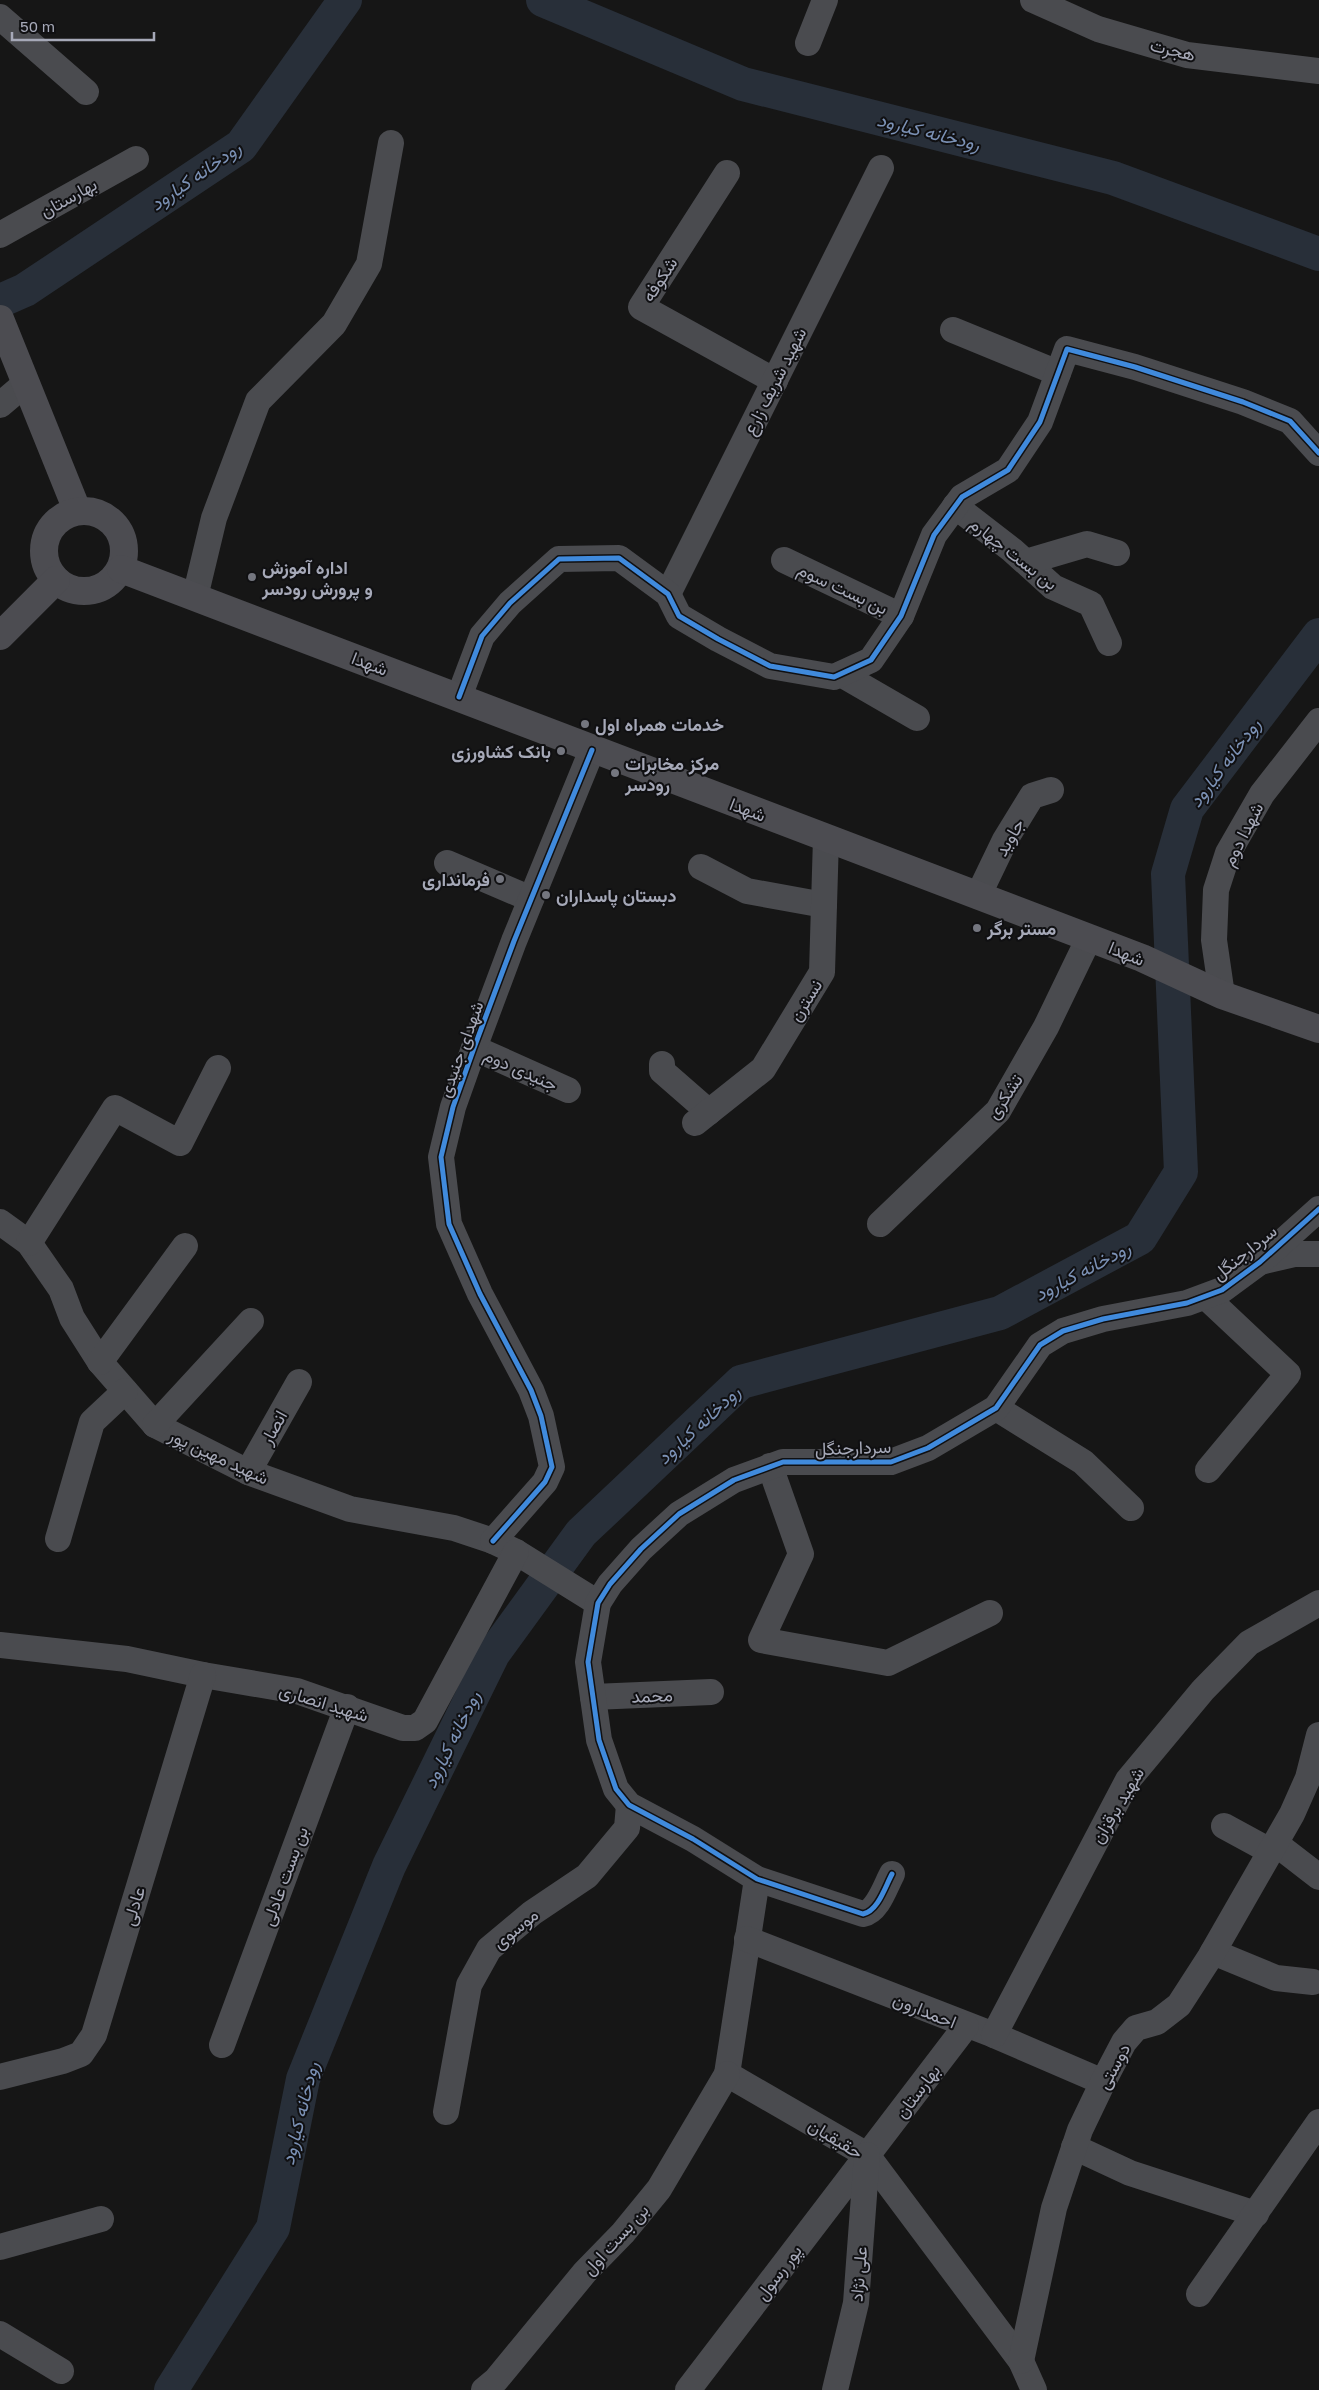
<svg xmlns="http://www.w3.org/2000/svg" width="1319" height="2390" font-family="'Golos Text',Vazirmatn,sans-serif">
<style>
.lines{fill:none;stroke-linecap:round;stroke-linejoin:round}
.river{stroke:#282f39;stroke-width:34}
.minor{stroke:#4a4b4f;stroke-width:26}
.major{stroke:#4c4c51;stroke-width:28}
.cycleway-casing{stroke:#101012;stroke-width:8}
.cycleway{stroke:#408adc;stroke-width:5}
.poi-dot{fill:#74767f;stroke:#101012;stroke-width:2}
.labels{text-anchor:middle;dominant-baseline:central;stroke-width:4;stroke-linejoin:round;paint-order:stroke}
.street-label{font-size:18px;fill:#a6a9b8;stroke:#101012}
.poi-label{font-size:18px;font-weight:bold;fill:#a6a9b8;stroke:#101012;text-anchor:start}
.water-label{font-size:19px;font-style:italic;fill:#7b91b5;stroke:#101012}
</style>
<rect width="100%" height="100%" fill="#161616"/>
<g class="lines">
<g class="river">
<polyline points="543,0 743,84 1113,178 1319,254"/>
<polyline points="0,301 25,290 241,146 345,0"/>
<polyline points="171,2390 273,2228 303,2079 389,1866 493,1654 581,1533 741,1382 1000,1313 1140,1238 1181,1172 1168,874 1187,809 1319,635"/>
</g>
<g class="minor">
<polyline points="1033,0 1098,29 1187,55 1319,71"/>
<polyline points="0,17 86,92"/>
<polyline points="808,43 825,0"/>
<polyline points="727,173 641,307 775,381"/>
<polyline points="0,235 136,159"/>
<polyline points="953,330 1058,373"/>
<polyline points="0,405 26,383"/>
<polyline points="955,506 1012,550 1053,587 1091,604 1109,643"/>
<polyline points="784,560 901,616"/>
<polyline points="1026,562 1087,544 1117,553"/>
<polyline points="668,594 881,168"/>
<polyline points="195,597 214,518 258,401 334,324 369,264 391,143"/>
<polyline points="841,674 917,718"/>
<polyline points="459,697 482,636 510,603 559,559 619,558 668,594 679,616 718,639 770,666 834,677 871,660 901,616 934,535 962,497 1008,470 1040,422 1067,349 1135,367 1243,402 1290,421 1319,453"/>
<polyline points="447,863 531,899"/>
<polyline points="701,867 747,891 824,905"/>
<polyline points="978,896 1005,840 1032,796 1051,790"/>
<polyline points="1222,995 1214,940 1216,890 1228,853 1262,794 1319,721"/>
<polyline points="474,1048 568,1090"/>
<polyline points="662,1064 662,1071 709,1112"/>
<polyline points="695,1123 763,1069 822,972 826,838"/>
<polyline points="0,1222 29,1243 61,1289 72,1318 100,1362 155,1425 248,1472 350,1509 454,1528 493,1541 516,1552 598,1603"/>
<polyline points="880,1224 998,1111 1046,1027 1089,938"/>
<polyline points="29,1243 115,1108 180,1143 218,1068"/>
<polyline points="1260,1262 1294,1254 1319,1254"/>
<polyline points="1206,1297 1288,1374 1208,1470"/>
<polyline points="100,1362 185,1246"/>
<polyline points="996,1408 1083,1462 1131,1508"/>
<polyline points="155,1425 251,1321"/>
<polyline points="770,1466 801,1554 761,1640 888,1663 990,1613"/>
<polyline points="248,1472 299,1382"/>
<polyline points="58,1539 92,1422 125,1391"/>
<polyline points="493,1541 545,1482 552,1467 541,1416 531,1390 480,1294 449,1224 441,1157 453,1107 474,1048 514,941 592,750"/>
<polyline points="0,1645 127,1659 203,1675 297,1691 403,1728 415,1728 425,1721 516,1552"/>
<polyline points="593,1697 711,1692"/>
<polyline points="1224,1826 1270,1851"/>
<polyline points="1275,1843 1319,1877"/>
<path d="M892 1874C885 1887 878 1911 863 1914L757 1879 693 1839 629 1805 616 1789 599 1740 588 1662 598 1603 610 1584 641 1549 679 1514 734 1480 783 1462H891L928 1448 996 1408 1040 1345 1063 1331 1103 1319 1187 1303 1222 1290 1260 1262 1319 1209"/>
<polyline points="757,1879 727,2074 867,2155 1021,2361 1034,2390"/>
<polyline points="747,1939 994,2035 1103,2082"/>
<polyline points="1213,1952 1276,1978 1313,1982"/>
<polyline points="994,2035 1128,1780 1203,1690 1249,1643 1319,1603"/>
<polyline points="222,2045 347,1707"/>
<polyline points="0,2077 63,2061 81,2054 94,2035 203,1675"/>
<polyline points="446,2112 469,1985 489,1949 532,1913 587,1876 627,1828 629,1805"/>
<polyline points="1074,2147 1130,2173 1256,2214"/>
<polyline points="0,2247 101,2219"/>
<polyline points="1199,2294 1319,2122"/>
<polyline points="0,2334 61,2371"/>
<polyline points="1021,2361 1054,2208 1080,2130 1103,2082 1124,2042 1136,2028 1157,2022 1179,2005 1210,1957 1292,1814 1308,1778 1319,1735"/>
<polyline points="484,2390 496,2380 585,2272 623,2233 659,2189 727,2074"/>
<polyline points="688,2390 966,2026"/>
<polyline points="835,2390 856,2303 867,2155"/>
</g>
<g class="major">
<polyline points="0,319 77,510"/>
<circle cx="84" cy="551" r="40"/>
<polyline points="121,569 1142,958 1222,995 1319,1029"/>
<polyline points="0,636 56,580"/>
</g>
<defs>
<g id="cycleway">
<polyline points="459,697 482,636 510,603 559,559 619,558 668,594 679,616 718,639 770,666 834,677 871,660 901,616 934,535 962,497 1008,470 1040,422 1067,349 1135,367 1243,402 1290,421 1319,453"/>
<polyline points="493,1541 545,1482 552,1467 541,1416 531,1390 480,1294 449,1224 441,1157 453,1107 474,1048 514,941 592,750"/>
<path d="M892 1874C885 1887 878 1911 863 1914L757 1879 693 1839 629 1805 616 1789 599 1740 588 1662 598 1603 610 1584 641 1549 679 1514 734 1480 783 1462H891L928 1448 996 1408 1040 1345 1063 1331 1103 1319 1187 1303 1222 1290 1260 1262 1319 1209"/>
</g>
</defs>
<use href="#cycleway" class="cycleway-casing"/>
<use href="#cycleway" class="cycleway"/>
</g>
<g class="poi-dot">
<circle cx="252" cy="577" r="5"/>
<circle cx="585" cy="724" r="5"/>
<circle cx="561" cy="751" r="5"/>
<circle cx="615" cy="773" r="5"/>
<circle cx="500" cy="879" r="5"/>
<circle cx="546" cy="895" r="5"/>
<circle cx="977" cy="928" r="5"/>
</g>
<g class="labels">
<g class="street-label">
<text transform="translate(1173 49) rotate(14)">هجرت</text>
<text transform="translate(68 197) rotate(-29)">بهارستان</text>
<text transform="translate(659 279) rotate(-57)">شکوفه</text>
<text transform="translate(774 381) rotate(-63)">شهید شریف زارع</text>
<text transform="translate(1014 553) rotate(38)">بن بست چهارم</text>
<text transform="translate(843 588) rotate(25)">بن بست سوم</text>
<text transform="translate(370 663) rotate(21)">شهدا</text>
<text transform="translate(748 809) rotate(21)">شهدا</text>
<text transform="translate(1242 834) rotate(-63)">شهدا دوم</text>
<text transform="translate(1009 837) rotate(-60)">جاوید</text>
<text transform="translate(1127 953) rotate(22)">شهدا</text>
<text transform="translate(805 1000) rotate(-58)">نسترن</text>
<text transform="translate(460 1049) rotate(-70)">شهدای جنیدی</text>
<text transform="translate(521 1069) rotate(24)">جنیدی دوم</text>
<text transform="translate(1004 1096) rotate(-56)">تشکری</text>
<text transform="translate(1244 1252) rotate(-39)">سردارجنگل</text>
<text transform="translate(273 1427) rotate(-61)">انصار</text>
<text transform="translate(853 1447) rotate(-2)">سردارجنگل</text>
<text transform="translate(219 1456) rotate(25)">شهید مهین پور</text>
<text transform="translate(652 1695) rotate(-2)">محمد</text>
<text transform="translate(324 1702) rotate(17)">شهید انصاری</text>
<text transform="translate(1117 1805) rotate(-59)">شهید برقزان</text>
<text transform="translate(284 1876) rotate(-70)">بن بست عادلی</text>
<text transform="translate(133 1906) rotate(-73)">عادلی</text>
<text transform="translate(515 1928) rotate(-39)">موسوی</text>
<text transform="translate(925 2010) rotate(22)">احمدارون</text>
<text transform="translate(1113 2066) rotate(-61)">دوستی</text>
<text transform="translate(917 2091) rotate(-53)">بهارستان</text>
<text transform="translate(836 2138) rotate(31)">حقیقیان</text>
<text transform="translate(615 2239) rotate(-48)">بن بست اول</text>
<text transform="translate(778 2272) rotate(-53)">پور رسول</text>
<text transform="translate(858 2274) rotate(-85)">علی نژاد</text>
</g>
<g class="poi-label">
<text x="262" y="567">اداره آموزش<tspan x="262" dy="21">و پرورش رودسر</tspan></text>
<text x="595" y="724">خدمات همراه اول</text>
<text x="551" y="751" text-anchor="end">بانک کشاورزى</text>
<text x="625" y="763">مرکز مخابرات<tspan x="625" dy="21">رودسر</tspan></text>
<text x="490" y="879" text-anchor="end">فرماندارى</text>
<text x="556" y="895">دبستان پاسداران</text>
<text x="987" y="928">مستر برگر</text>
</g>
<g class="water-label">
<text transform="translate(929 131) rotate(14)">رودخانه کیارود</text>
<text transform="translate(195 175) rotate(-35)">رودخانه کیارود</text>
<text transform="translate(1224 762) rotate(-53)">رودخانه کیارود</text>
<text transform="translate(1082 1270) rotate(-28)">رودخانه کیارود</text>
<text transform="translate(698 1424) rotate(-43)">رودخانه کیارود</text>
<text transform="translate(451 1739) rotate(-64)">رودخانه کیارود</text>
<text transform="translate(299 2113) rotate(-76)">رودخانه کیارود</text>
</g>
</g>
<path d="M12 32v8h142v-8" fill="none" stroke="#a6a9b8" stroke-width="2.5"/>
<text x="20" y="32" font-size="15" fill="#a6a9b8" stroke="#101012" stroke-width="4" paint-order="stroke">50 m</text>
</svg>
